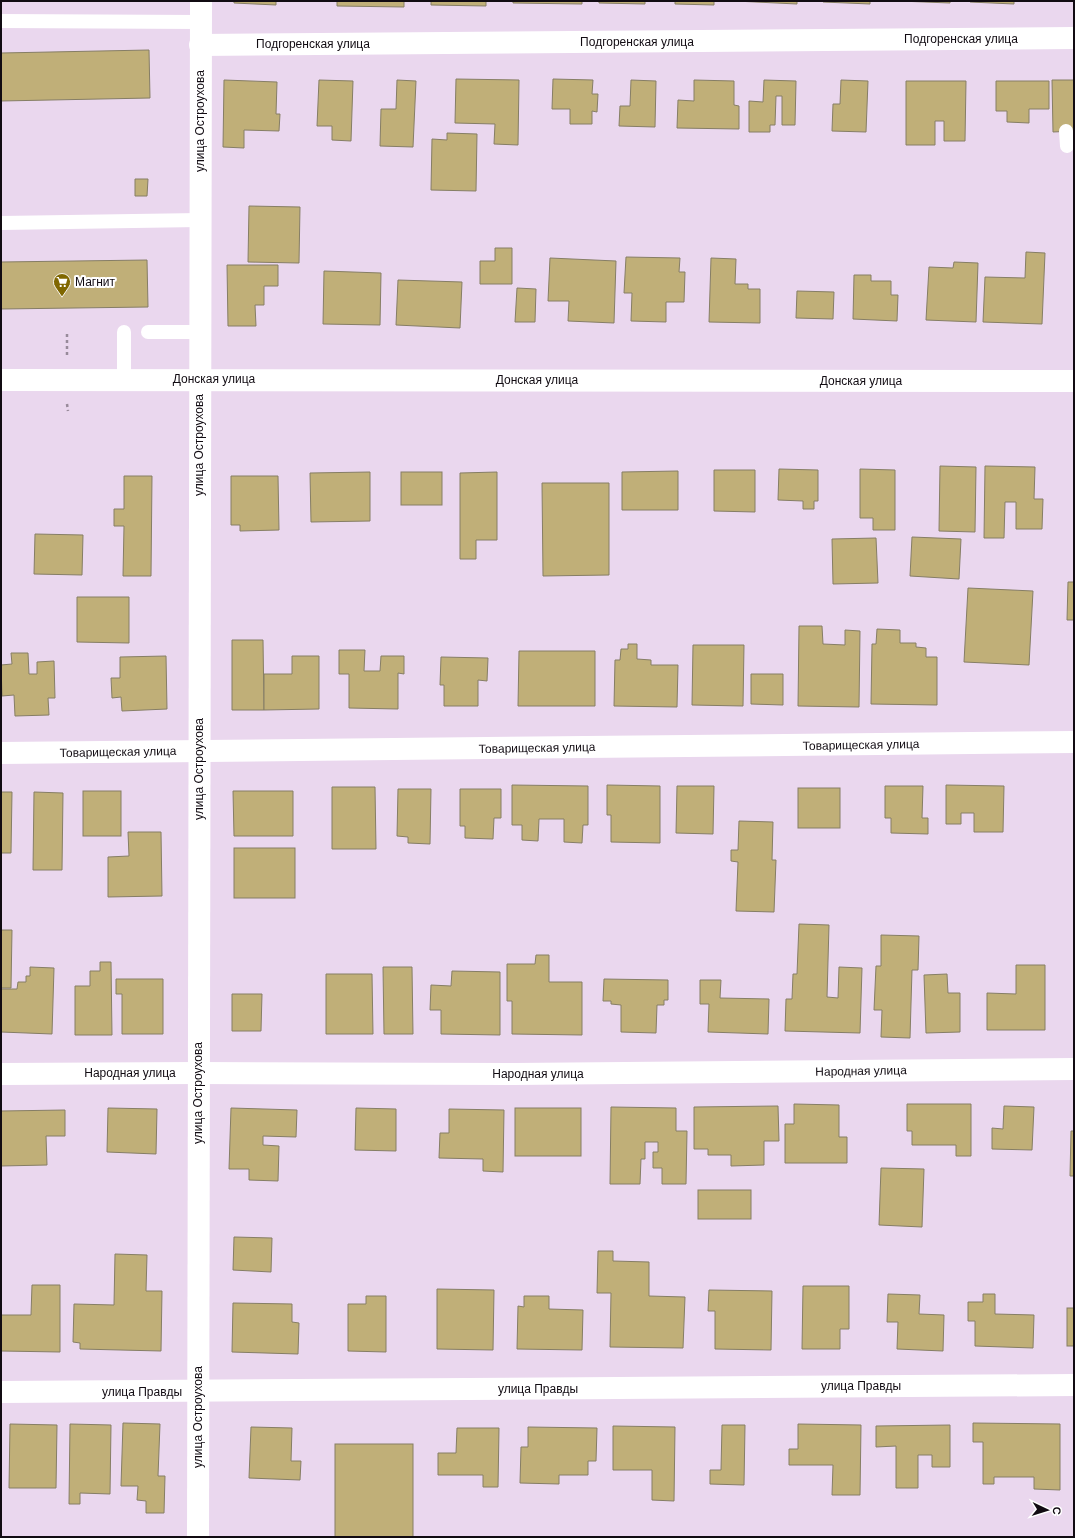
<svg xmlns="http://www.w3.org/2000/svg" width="1075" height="1538" font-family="Arial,sans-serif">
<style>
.building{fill:#c0af78;stroke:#867e65}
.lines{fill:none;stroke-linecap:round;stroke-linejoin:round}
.path{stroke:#988a9a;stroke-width:2.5;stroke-dasharray:3 3;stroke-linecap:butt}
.service{stroke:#fff;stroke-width:14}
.minor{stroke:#fff;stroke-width:22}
.tertiary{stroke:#fff;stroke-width:22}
.labels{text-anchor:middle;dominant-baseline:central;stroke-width:4;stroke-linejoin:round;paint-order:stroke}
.street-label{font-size:12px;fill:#110b12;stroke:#fff}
.poi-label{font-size:12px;fill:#110b12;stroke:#fff;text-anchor:start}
</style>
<rect width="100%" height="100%" fill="#ead7ee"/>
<g class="building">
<polygon points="234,1 276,1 276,5 234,3"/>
<polygon points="337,1 404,1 404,7 337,6"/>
<polygon points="431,1 486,1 486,6 431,5"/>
<polygon points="513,1 582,1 582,4 513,3"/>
<polygon points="599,1 645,1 645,4 599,3"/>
<polygon points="675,1 714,1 714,5 675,4"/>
<polygon points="735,1 797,1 797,4"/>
<polygon points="823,1 870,1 870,4 823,2"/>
<polygon points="899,1 950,1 950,3"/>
<polygon points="970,1 1014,1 1014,4 970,2"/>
<polygon points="149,50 150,98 1,101 1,53"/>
<polygon points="456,79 519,80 518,145 494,144 495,124 455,123"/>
<polygon points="553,79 593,80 592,94 598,94 597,112 592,111 592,124 570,124 570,109 552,109"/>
<polygon points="224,80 277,82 276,114 280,114 279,131 244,130 244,148 223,147"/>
<polygon points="319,80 353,81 351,141 332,140 332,126 317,126"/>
<polygon points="397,80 416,81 413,147 380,146 381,109 396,109"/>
<polygon points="631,80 656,81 655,127 619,126 620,106 630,106"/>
<polygon points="694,80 734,81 734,105 739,106 739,129 677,128 678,100 694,101"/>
<polygon points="764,80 796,81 795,125 782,125 782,96 776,96 775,125 770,125 770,132 749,132 749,101 763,102"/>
<polygon points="841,80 868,81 866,132 832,131 833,104 840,104"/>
<polygon points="1052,80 1074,80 1074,131 1053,132"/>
<polygon points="906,81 966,81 965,141 944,141 944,121 935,121 935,145 906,145"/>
<polygon points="996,81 1049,81 1049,109 1029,109 1029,123 1007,122 1007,111 996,111"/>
<polygon points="447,133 477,134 476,191 431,190 432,139 447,140"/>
<polygon points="135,179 148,179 147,196 135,196"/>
<polygon points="249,206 300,207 299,263 248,262"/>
<polygon points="495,248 512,248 512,284 480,284 480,261 495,261"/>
<polygon points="1026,252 1045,253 1042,324 983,322 985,277 1025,278"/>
<polygon points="626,257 680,258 679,272 685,272 684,302 666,302 666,322 631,321 632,293 624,293"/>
<polygon points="550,258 616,261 614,323 568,321 569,301 548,301"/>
<polygon points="711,258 736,259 735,284 748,284 748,289 760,289 760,323 709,322"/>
<polygon points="147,260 148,307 1,309 1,262"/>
<polygon points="954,262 978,263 976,322 926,320 929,267 953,268"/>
<polygon points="227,265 278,265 278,286 264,286 264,305 255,305 256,326 228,326"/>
<polygon points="324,271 381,273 380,325 323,324"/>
<polygon points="854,275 871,275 871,281 891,281 891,295 898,295 897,321 853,319"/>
<polygon points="398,280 462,282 460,328 396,325"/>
<polygon points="517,288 536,289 535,322 515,322"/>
<polygon points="797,291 834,292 833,319 796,318"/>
<polygon points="940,466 976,467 975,532 939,531"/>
<polygon points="985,466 1035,467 1034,499 1043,499 1042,529 1016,529 1016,502 1005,502 1004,538 984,538"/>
<polygon points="779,469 818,470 818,501 814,501 814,509 803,509 803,501 778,500"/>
<polygon points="860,469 895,470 895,530 873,530 873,518 860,518"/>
<polygon points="714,470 755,470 755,512 714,511"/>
<polygon points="678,471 678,510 622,510 622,472"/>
<polygon points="370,472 370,521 311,522 310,473"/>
<rect x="401" y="472" width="41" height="33"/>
<polygon points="497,472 497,540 476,540 476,559 460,559 460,473"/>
<polygon points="124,476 152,476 151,576 123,576 124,526 114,526 114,509 124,509"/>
<polygon points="231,476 278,476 279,530 240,531 240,525 231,525"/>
<polygon points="542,483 609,483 609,575 543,576"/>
<polygon points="35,534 83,535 82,575 34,574"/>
<polygon points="912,537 961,539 959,579 910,576"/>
<polygon points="876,538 878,583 833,584 832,539"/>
<polygon points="1068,582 1074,582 1074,620 1067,620"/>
<polygon points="968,588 1033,591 1029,665 964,662"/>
<polygon points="77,597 129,597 129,643 77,642"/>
<polygon points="799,626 822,626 823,644 845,645 845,630 860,631 859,707 798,706"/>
<polygon points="877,629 900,630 900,643 916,643 916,647 926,648 926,657 937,657 937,705 871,704 872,644 876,644"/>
<polygon points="232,640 263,640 264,710 232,710"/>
<polygon points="628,644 637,644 637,659 651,660 651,665 678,665 677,707 614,706 615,660 620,660 621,649 628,649"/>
<polygon points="693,645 744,645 743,706 692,705"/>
<polygon points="339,650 365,650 364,671 380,671 381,656 404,656 404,674 398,673 398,709 349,708 349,674 339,674"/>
<polygon points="519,651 595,651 595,706 518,706"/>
<polygon points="11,653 28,653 29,674 37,674 37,662 54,661 55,698 48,698 49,715 15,716 14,695 2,696 1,665 12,664"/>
<polygon points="166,656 167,709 122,711 121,697 112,698 111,678 120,678 120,657"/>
<polygon points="292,656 319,656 319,709 264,710 264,674 292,674"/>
<polygon points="441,657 488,658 487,681 478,680 478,706 444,706 444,685 440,685"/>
<polygon points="751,674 783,674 783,705 751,704"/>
<polygon points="512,785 588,786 588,825 583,825 582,843 564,842 564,819 539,819 538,841 522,840 522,825 512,825"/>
<polygon points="607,785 660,786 660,843 611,842 611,815 607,815"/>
<polygon points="946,785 1004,786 1003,832 974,832 974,813 961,813 961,824 946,824"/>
<polygon points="677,786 714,786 713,834 676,833"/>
<polygon points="885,786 923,786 922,818 928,818 928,834 891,833 891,818 885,818"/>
<polygon points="332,787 375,787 376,849 332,849"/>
<rect x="798" y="788" width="42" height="40"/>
<polygon points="398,789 431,789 430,844 408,843 408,837 397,836"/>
<polygon points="460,789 501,789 501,818 494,818 493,839 465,838 465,826 460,826"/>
<rect x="83" y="791" width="38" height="45"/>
<polygon points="233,791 293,791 293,836 234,836"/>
<polygon points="1,792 12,792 11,853 1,853"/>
<polygon points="34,792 63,793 62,870 33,870"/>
<polygon points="739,821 773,822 772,860 776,860 774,912 736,911 738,862 731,861 731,850 738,850"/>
<polygon points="128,832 161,832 162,896 108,897 108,857 129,856"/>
<rect x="234" y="848" width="61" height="50"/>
<polygon points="799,924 829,925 827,997 838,998 839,967 862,968 860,1033 785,1031 786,999 792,999 793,974 797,974"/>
<polygon points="1,930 12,930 11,988 1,988"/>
<polygon points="881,935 919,936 918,970 912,970 910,1038 881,1037 882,1010 874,1010 876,966 881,966"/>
<polygon points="536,955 549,955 549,982 582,982 582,1035 512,1034 512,1001 507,1001 507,964 535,964"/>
<polygon points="100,962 111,962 112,1035 75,1035 75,986 90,986 90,971 100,971"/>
<polygon points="1016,965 1045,965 1045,1030 987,1030 987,993 1016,994"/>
<polygon points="30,967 54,968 52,1034 1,1032 1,989 17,989 18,982 26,982 26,976 30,976"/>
<polygon points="383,967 412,967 413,1034 384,1034"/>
<polygon points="452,971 500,972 500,1035 441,1034 441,1010 430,1010 431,985 451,986"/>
<polygon points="326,974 372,974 373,1034 326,1034"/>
<polygon points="947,974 948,993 960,993 960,1032 926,1033 924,975"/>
<polygon points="116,979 163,979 163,1034 122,1034 122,994 116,994"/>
<polygon points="604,979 668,980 668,1000 664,1000 664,1005 657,1005 656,1033 621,1032 621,1005 611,1004 611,1001 603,1001"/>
<polygon points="700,980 721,980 720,998 769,999 768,1034 708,1032 709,1004 700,1004"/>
<polygon points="232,994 262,994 261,1031 232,1031"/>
<polygon points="794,1104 839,1105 839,1137 847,1137 847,1163 785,1163 785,1124 794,1124"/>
<polygon points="907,1104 971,1104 971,1156 956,1156 956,1145 912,1145 912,1131 907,1131"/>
<polygon points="778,1106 779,1141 764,1141 764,1165 731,1166 731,1155 708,1155 708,1149 694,1149 694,1107"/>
<polygon points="1004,1106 1034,1107 1032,1150 992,1149 992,1128 1003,1129"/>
<polygon points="611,1107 676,1108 676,1131 687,1131 686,1184 662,1184 662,1168 653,1168 653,1152 658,1152 658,1142 645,1142 645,1159 641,1159 640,1184 610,1184"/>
<polygon points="108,1108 157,1109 156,1154 107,1152"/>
<polygon points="231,1108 297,1110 296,1137 263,1136 263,1145 279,1146 278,1181 249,1180 249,1169 229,1169"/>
<polygon points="356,1108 396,1109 396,1151 355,1150"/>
<rect x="515" y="1108" width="66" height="48"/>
<polygon points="449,1109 504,1110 503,1172 483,1171 483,1159 439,1158 440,1133 449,1133"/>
<polygon points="65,1110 65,1136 46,1136 47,1165 1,1166 1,1111"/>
<polygon points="1071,1131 1074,1131 1074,1176 1070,1176"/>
<polygon points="881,1168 924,1169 922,1227 879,1225"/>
<rect x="698" y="1190" width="53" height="29"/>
<polygon points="234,1237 272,1238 271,1272 233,1270"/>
<polygon points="598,1251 613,1251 613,1261 649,1262 649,1296 685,1297 683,1348 610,1347 611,1293 597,1293"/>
<polygon points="115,1254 147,1255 146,1291 162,1291 161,1351 80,1349 80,1343 73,1342 74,1304 114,1305"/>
<polygon points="32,1285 60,1285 60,1352 1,1351 1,1315 31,1315"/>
<polygon points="803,1286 849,1286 849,1329 840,1329 840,1349 802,1349"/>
<polygon points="437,1289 494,1290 493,1350 437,1349"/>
<polygon points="709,1290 772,1291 771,1350 715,1349 715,1311 708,1311"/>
<polygon points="888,1294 920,1295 919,1314 944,1315 943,1351 897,1349 898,1322 887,1322"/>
<polygon points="983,1294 995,1294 995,1314 1034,1315 1033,1348 975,1346 975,1321 968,1321 968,1302 983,1302"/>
<polygon points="366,1296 386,1296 386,1352 348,1351 348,1304 366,1304"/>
<polygon points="524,1296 549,1296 549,1309 583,1310 582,1350 517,1349 518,1306 524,1307"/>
<polygon points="233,1303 292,1304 292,1322 299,1323 298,1354 232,1352"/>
<rect x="1067" y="1308" width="7" height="38"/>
<polygon points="123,1423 160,1424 158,1476 165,1476 164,1513 146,1513 146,1501 137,1500 138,1486 121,1486"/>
<polygon points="973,1423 1060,1424 1060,1490 1034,1489 1034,1477 994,1477 994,1484 983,1484 983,1442 973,1442"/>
<polygon points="10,1424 57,1425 56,1488 9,1488"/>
<polygon points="70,1424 111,1425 110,1494 80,1493 80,1504 69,1504"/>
<polygon points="798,1424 861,1425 860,1495 832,1495 833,1465 789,1465 789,1449 798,1449"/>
<polygon points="722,1425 745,1425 744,1485 710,1484 710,1470 721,1470"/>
<polygon points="950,1425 950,1467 932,1467 932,1455 918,1455 918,1488 896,1488 896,1446 876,1447 876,1426"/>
<polygon points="613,1426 675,1427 674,1501 652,1500 652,1470 613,1470"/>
<polygon points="251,1427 292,1428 291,1461 301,1461 300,1480 249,1478"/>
<polygon points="528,1427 597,1428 596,1461 588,1461 588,1475 559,1475 559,1484 520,1483 521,1447 528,1447"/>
<polygon points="457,1428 499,1428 498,1487 483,1487 483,1475 438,1475 438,1453 456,1453"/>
<rect x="335" y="1444" width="78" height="93"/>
</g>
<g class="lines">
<g class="path">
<polyline points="67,355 67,333"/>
<polyline points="67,404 68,411"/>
</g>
<g class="service">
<polyline points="1,21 200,22"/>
<polyline points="1066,131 1067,146"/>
<polyline points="1,223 200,220"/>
<polyline points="124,332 124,379"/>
<polyline points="148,332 199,332"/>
</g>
<g class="minor">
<polyline points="200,45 1074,38"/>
<polyline points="1,753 1074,742"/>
<polyline points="1,1074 198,1073 514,1074 1074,1069"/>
<polyline points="1,1392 1074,1385"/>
<polyline points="198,1537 201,1"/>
</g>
<polyline class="tertiary" points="1,380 1074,381"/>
</g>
<defs>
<symbol id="supermarket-pin" viewBox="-11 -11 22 30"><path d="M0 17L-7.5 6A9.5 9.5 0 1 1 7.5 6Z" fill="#806700" stroke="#fff"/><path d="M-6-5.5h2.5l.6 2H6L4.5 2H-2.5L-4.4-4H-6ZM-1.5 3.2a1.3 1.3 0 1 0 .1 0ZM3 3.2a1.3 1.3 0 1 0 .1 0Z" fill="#fff"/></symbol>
</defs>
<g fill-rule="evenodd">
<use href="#supermarket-pin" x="52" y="272" width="20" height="27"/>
</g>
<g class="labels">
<g class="street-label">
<text x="961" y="39">Подгоренская улица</text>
<text x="637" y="42">Подгоренская улица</text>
<text x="313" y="44">Подгоренская улица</text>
<text transform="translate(200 121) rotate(-90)">улица Остроухова</text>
<text x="214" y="379">Донская улица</text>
<text x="537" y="380">Донская улица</text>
<text x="861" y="381">Донская улица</text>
<text transform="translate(199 445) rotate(-90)">улица Остроухова</text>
<text transform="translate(861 745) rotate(-1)">Товарищеская улица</text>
<text transform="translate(537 748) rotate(-1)">Товарищеская улица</text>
<text transform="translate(118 752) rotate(-1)">Товарищеская улица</text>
<text transform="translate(199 769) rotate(-90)">улица Остроухова</text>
<text transform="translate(861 1071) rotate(-1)">Народная улица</text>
<text x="130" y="1073">Народная улица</text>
<text x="538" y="1074">Народная улица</text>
<text transform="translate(198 1093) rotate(-90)">улица Остроухова</text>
<text x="861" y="1386">улица Правды</text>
<text x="538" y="1389">улица Правды</text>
<text x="142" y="1392">улица Правды</text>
<text transform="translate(198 1417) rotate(-90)">улица Остроухова</text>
</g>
<g class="poi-label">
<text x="75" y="282">Магнит</text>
</g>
</g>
<rect width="1075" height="1538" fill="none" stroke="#110b12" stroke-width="4"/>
<g transform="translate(1047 1510) rotate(94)" stroke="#ffffff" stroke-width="3" paint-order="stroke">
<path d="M0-3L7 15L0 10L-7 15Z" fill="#110b12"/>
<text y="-6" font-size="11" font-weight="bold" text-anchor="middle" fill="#110b12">С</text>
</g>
</svg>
